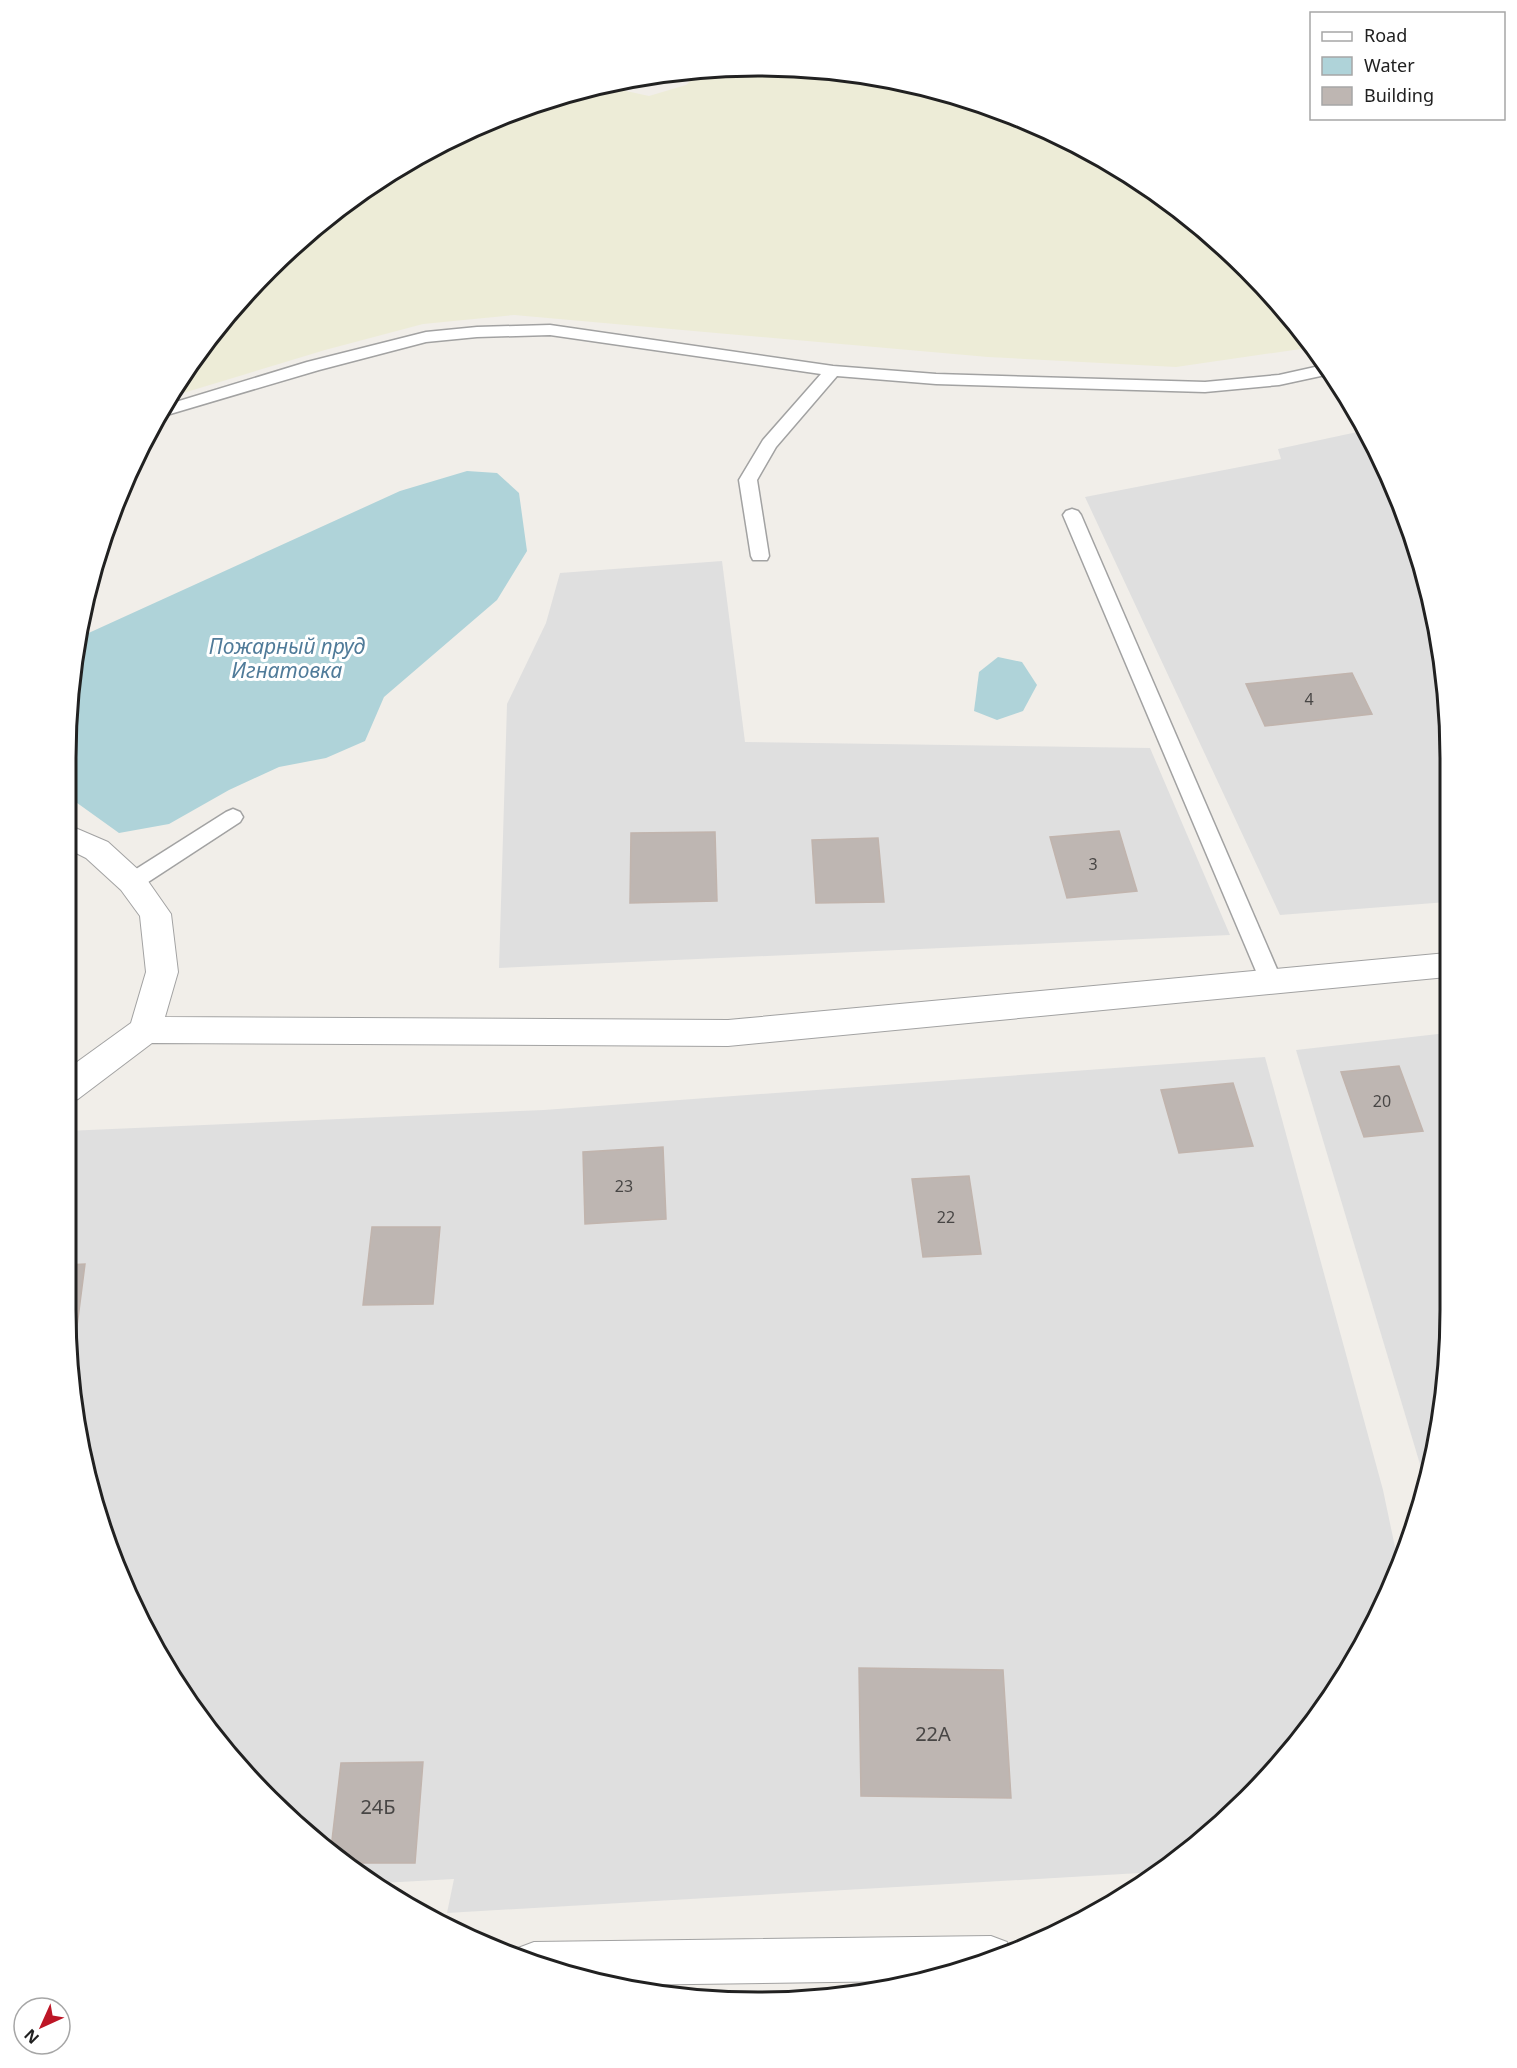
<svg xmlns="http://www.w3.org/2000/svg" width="1517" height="2068" font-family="'Noto Sans',sans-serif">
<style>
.residential{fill:#dfdfdf}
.farmland{fill:#edecd7}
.water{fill:#afd3d9}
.building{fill:#beb6b2;stroke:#c1b4ad;stroke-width:1.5}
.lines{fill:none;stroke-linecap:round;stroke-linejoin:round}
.service-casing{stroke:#a2a2a2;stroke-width:3}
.minor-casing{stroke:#a2a2a2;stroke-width:2}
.service{fill:#fff;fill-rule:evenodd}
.minor{fill:#fff;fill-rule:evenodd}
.labels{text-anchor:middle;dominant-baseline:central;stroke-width:6;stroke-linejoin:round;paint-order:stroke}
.number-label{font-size:16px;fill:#484645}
.near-number-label{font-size:20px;fill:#484645}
.water-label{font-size:21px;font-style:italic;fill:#507b99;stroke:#fff}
.rim{fill:none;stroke:#212121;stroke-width:3}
</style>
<rect width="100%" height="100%" fill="#f1eee9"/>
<g class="residential">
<polygon points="1362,431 1398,493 1445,668 1447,902 1280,915 1085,497 1281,459 1278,449"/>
<polygon points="722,561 745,742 1150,748 1230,935 499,968 507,704 546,623 560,573"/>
<polygon points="1447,1033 1449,1355 1425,1481 1296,1050"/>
<polygon points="1265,1057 1383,1490 1399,1566 1358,1655 1279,1766 1180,1859 1157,1872 447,1913 454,1879 382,1883 302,1830 183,1694 137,1615 90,1489 66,1310 66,1131 544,1110"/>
</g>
<polygon class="farmland" points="713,68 849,72 981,103 1104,159 1215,238 1308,337 1314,347 1176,367 988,357 514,315 423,324 325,350 170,397 183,374 238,302 337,209 452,138 579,90 603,86 649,96 686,85 703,69"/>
<g class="water">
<polygon points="467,471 497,473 519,493 527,551 497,600 384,697 365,741 326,758 279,767 229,790 169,824 119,833 66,795 66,758 82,636 400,491"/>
<polygon points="998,657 1022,662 1037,685 1023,711 997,720 974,711 979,672"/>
</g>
<g class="building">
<polygon points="1352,673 1372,714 1265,726 1246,684"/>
<polygon points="1119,831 1137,891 1067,898 1050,837"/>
<polygon points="715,832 717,901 630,903 631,833"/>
<polygon points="878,838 884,902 816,903 812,840"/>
<polygon points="1399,1066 1423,1131 1364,1137 1341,1072"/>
<polygon points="1233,1083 1253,1146 1179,1153 1161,1090"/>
<polygon points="663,1147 666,1219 585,1224 583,1152"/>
<polygon points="969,1176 981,1254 923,1257 912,1179"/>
<polygon points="372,1227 440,1227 433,1304 363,1305"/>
<polygon points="85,1264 77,1326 68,1326 66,1265"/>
<polygon points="859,1668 1003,1670 1011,1798 861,1796"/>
<polygon points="423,1762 415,1863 352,1863 331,1849 341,1763"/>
</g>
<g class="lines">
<defs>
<g id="service">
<polygon points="550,325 833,366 936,374 1205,382 1279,375 1324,365 1330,374 1279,385 1205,392 936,384 837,376 776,447 757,480 769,556 767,560 753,560 751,556 739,480 763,440 821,374 550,335 477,337 426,342 319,370 160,417 166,405 307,362 426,332 477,327"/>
<polygon points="1072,509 1078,511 1081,515 1283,983 1280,989 1272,992 1264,989 1261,983 1063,515 1066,511"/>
<polygon points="233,809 240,812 243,817 240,822 139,888 132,890 125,888 121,882 125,876 226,812"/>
</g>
<g id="minor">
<polygon points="66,824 108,842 143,874 171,914 178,972 165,1017 728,1020 1447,953 1447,977 728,1046 152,1043 78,1099 66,1103 66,1070 131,1023 146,972 140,916 121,890 86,858 66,848"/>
<polygon points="991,1936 1007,1942 1011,1953 903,1981 621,1985 536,1965 515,1956 518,1948 534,1942"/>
</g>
</defs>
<use href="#service" class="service-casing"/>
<use href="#minor" class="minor-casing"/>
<use href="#service" class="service"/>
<use href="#minor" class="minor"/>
</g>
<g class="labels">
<g class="number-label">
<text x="1309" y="699">4</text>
<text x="1093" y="864">3</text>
<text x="1382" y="1101">20</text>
<text x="624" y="1186">23</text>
<text x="946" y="1217">22</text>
</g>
<g class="near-number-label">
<text x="933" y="1733">22А</text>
<text x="378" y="1806">24Б</text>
</g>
<g class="water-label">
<text x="287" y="646">Пожарный пруд<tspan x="287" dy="24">Игнатовка</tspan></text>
</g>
</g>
<path d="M0 0H1517V2068H0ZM758 76H758A682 682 0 0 1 1440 758V1310A682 682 0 0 1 758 1992H758A682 682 0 0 1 76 1310V758A682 682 0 0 1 758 76Z" fill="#fff" fill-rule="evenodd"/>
<path class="rim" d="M758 76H758A682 682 0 0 1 1440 758V1310A682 682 0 0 1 758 1992H758A682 682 0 0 1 76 1310V758A682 682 0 0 1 758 76Z"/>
<rect x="1310" y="12" width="195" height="108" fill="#ffffff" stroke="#a6a6a6" stroke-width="1.5"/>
<rect x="1322" y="32" width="30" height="9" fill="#ffffff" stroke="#a6a6a6" stroke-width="1.5"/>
<text x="1364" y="42" font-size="18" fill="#212121">Road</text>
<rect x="1322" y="57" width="30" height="18" fill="#afd3d9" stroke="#a6a6a6" stroke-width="1.5"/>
<text x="1364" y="72" font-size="18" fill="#212121">Water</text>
<rect x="1322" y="87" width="30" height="18" fill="#beb6b2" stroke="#a6a6a6" stroke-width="1.5"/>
<text x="1364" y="102" font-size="18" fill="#212121">Building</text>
<g transform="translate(42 2026) rotate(225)"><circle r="28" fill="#ffffff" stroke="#a6a6a6" stroke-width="1.5"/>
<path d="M0-4.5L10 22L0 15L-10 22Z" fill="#bd1626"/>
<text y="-9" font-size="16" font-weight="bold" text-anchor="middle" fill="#212121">N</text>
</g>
</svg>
